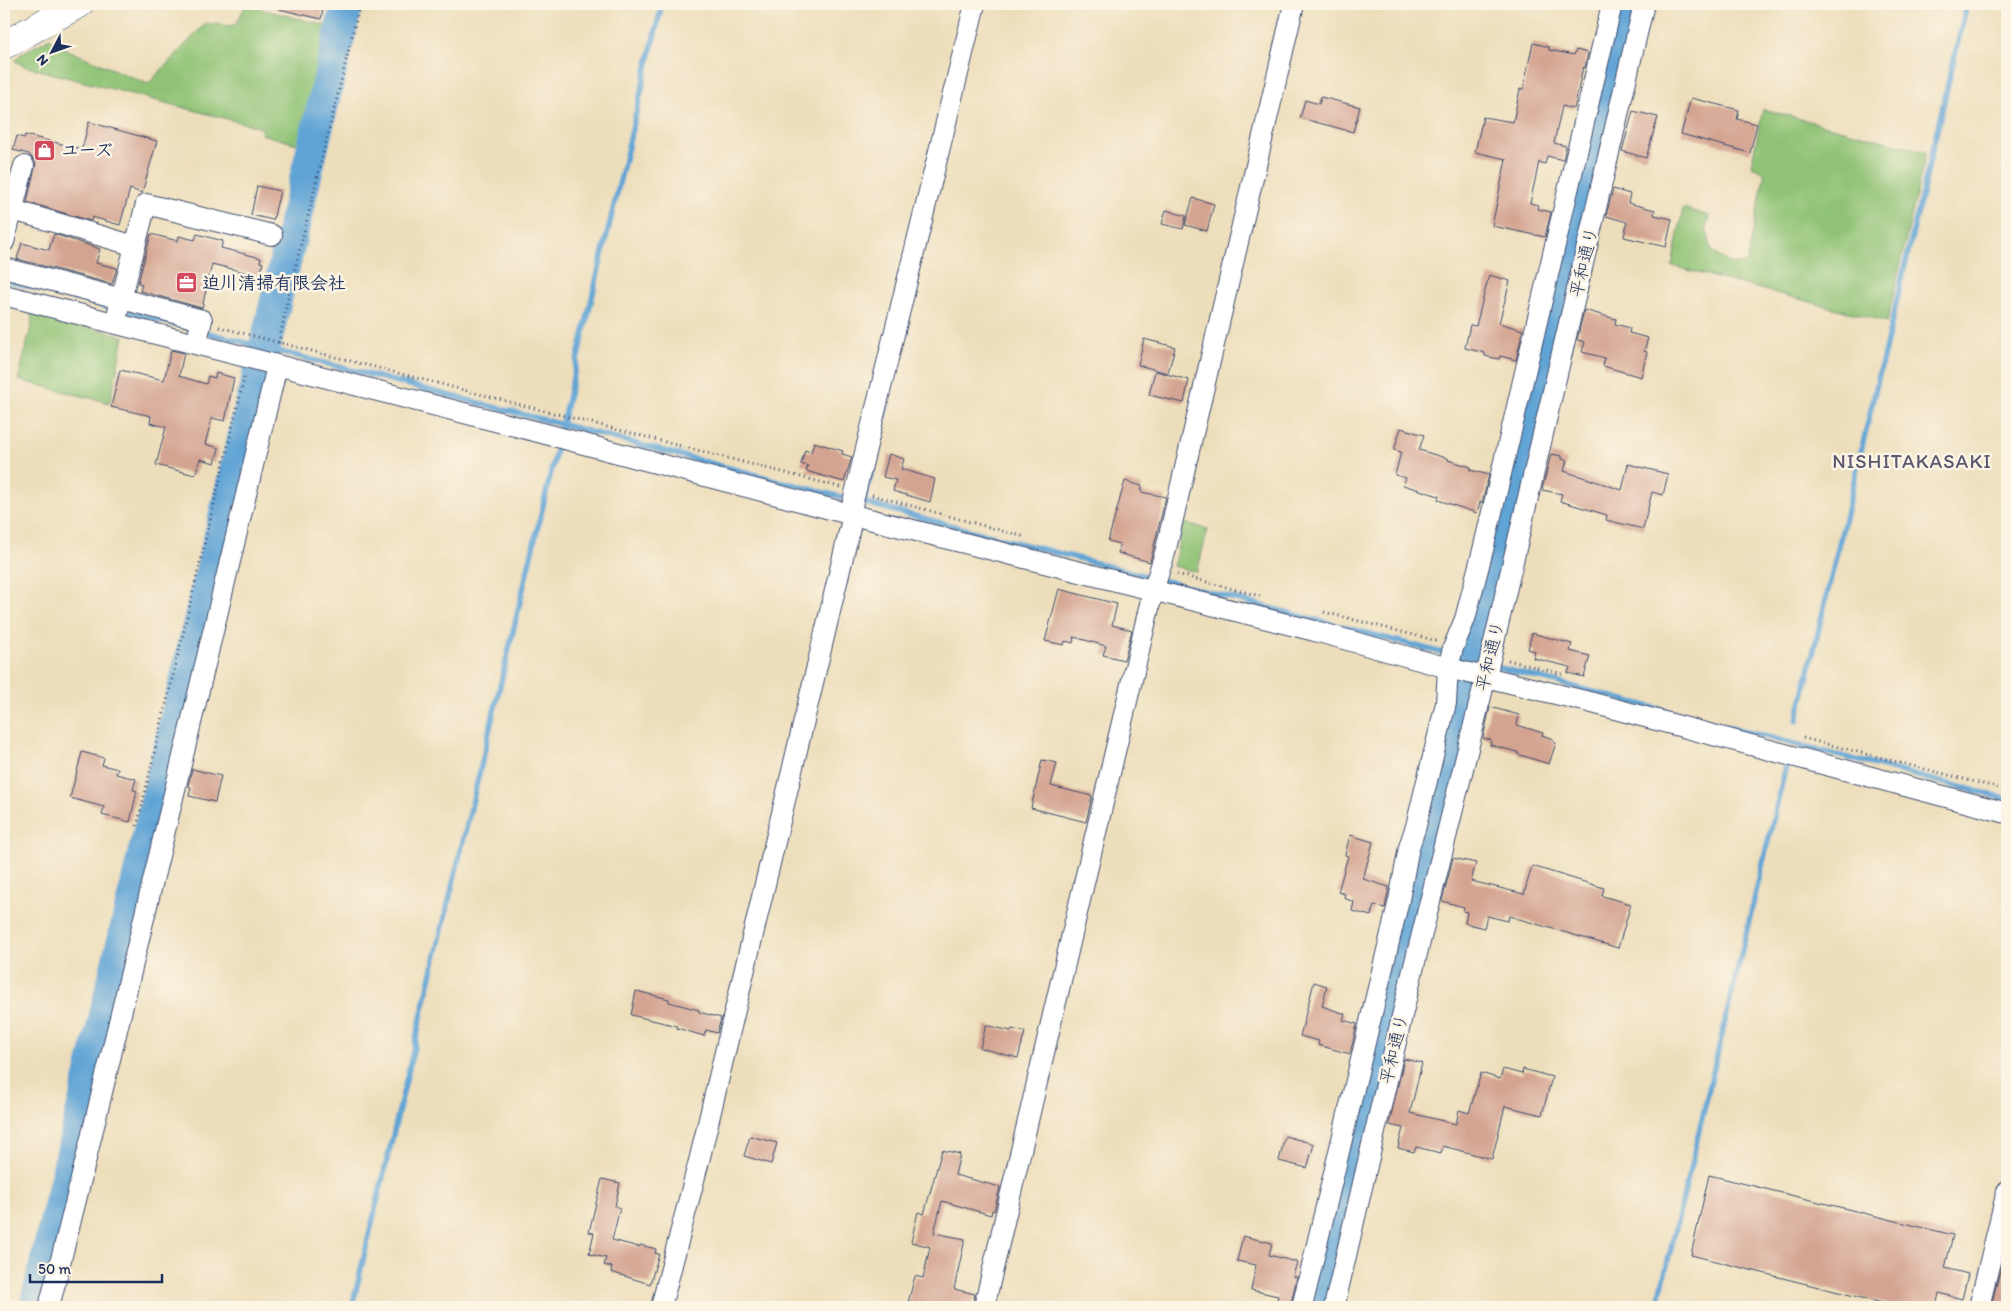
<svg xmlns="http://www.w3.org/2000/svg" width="2011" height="1311" font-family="Itim,'Klee One',sans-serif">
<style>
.green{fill:#8fc274;stroke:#557869}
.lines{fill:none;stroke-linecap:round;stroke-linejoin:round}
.stream{stroke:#60a4d5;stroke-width:5.5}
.river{stroke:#60a4d5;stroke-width:32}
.building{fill:#d4a492}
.street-casing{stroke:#3a496c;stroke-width:22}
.secondary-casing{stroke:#3a496c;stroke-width:29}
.path{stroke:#3a496c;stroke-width:3;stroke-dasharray:1 4;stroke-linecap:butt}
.street{stroke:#fff;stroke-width:20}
.secondary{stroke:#fff;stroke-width:28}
.labels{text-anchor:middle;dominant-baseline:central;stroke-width:5;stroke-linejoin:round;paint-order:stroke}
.poi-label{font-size:18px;font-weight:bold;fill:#1b2f5e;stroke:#fcf5e5;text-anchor:start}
.street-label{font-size:18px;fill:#1b2f5e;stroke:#fcf5e5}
.quarter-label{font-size:20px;letter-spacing:1px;fill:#5c5870;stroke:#fcf5e5}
</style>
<rect width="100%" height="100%" fill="#fcf5e5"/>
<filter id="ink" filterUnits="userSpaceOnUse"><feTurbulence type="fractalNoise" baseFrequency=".02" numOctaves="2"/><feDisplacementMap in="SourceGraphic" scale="10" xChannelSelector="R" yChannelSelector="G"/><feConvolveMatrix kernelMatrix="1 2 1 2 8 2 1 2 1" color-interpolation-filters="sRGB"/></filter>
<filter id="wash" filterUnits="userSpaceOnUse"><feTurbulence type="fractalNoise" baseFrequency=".0096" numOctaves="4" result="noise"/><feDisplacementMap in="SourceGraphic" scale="20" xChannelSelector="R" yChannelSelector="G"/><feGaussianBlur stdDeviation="1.12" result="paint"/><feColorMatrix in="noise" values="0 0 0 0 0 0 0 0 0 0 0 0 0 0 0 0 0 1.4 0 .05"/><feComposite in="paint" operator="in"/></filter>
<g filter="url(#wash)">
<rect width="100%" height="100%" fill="#eddebb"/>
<g class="green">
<path d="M246 5 332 27 304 146 261 134 262 128 27 67 15 61C21 50 39 46 49 38L63 48 148 84 206 23 230 26 236 24Z"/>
<path d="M1763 109 1926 152 1887 322 1672 266 1683 208 1709 216 1706 228 1712 251C1722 259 1733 268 1747 262L1765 172 1751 166Z"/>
<polygon points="31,313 124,336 110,403 18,380 32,323"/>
<polygon points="1184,523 1208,529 1197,572 1173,566"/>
</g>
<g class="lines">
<g class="stream">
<polyline points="4,17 7,4"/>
<polyline points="4,280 2007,799"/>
<polyline points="561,428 662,4"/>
<polyline points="864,503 887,405"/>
<polyline points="1797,721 1967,4"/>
<polyline points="1996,1193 2007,1148"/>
<polyline points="352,1307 557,447"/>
<polyline points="672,1307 678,1283"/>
<polyline points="1657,1307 1786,766"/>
</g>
<g class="river">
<polyline points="35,1307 347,4"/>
<polyline points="1316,1307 1627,4"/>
</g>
</g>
<g id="blocks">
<g class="building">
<polygon points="280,4 324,4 321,19 279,9"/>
<polygon points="1533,43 1549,47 1549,50 1574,55 1576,50 1588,53 1585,68 1583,67 1574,109 1562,106 1554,143 1566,146 1563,160 1547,156 1545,164 1539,162 1530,203 1538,205 1537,209 1551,212 1545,237 1492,226 1506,159 1475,152 1483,117 1513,122 1520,89 1523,89"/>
<polygon points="1321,97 1360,107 1353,132 1300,118 1305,100 1319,104"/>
<polygon points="1691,98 1739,110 1737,119 1757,124 1750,153 1681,134"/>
<polygon points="1633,111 1658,117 1646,158 1622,151"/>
<polygon points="89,122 157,141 142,193 130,189 120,225 92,217 91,221 27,202 36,163 29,154 13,150 17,136 24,138 25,135 82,149"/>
<polygon points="257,186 280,191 273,220 251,215"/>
<polygon points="1613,189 1630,194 1628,203 1655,210 1654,215 1672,219 1666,247 1624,237 1627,222 1606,216"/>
<polygon points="1193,198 1214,204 1207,231 1185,225"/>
<polygon points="1166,210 1186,216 1183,229 1162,224"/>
<polygon points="54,234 100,249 96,263 117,268 112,284 17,259 22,243 49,250"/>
<polygon points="151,234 178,241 179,236 195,240 197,234 223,241 221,248 261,258 260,262 263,263 260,276 212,264 202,308 140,291 142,284 138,283"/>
<polygon points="1489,275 1510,281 1499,323 1523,330 1516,360 1500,356 1499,359 1485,356 1485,353 1465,348 1470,325 1476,326"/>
<polygon points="1584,310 1616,319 1615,324 1630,328 1629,333 1648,338 1644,351 1647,352 1641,377 1603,366 1605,358 1582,352 1585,342 1577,340"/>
<polygon points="1144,339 1175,347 1168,373 1138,365"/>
<polygon points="171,350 184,353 179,376 206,384 208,376 215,378 216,373 234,378 225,421 212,418 205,444 219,448 215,463 200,459 195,475 156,465 166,427 150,423 151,416 111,407 120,370 164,380"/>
<polygon points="1155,371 1189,380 1184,403 1149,395"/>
<polygon points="1401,428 1424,435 1419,450 1449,459 1448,460 1471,467 1470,470 1489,475 1482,503 1480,502 1477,513 1438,500 1439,496 1403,485 1406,478 1395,475 1401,452 1394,450"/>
<polygon points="814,442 843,451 842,454 852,457 844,482 806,471 808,466 801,464 805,450 811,452"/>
<polygon points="889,454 904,459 901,469 935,479 930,502 893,491 896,480 883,477"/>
<polygon points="1551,454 1562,456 1562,459 1567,460 1564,471 1622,490 1628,464 1668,474 1663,495 1652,492 1643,529 1606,520 1607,515 1560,501 1562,494 1542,490"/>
<polygon points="1125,481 1142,486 1141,492 1166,497 1150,562 1118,553 1120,544 1108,541"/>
<polygon points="1059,589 1117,604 1112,625 1132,630 1124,660 1103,655 1106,646 1074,637 1073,643 1065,641 1064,645 1045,641"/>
<polygon points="1532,633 1572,644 1570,651 1590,656 1584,677 1568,673 1570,667 1533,658 1535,651 1528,649"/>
<polygon points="1490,707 1519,715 1517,725 1543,733 1542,735 1553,739 1553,742 1556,743 1549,764 1517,754 1518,752 1490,745 1491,740 1483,738"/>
<polygon points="82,752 104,758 102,765 118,769 116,774 136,779 133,790 137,791 130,822 102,815 104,807 70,798"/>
<polygon points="1042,760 1057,763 1051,786 1092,796 1086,822 1031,808"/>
<polygon points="192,769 221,776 215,802 189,796 191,787 188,786"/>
<polygon points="1350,835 1373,842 1363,879 1389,887 1385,908 1374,905 1371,916 1352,911 1354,902 1344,898 1345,894 1338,892 1348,856 1345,855"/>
<polygon points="1453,858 1476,863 1471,881 1524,894 1532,866 1604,888 1602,896 1631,904 1618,948 1509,916 1508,921 1487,916 1484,928 1465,923 1467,912 1463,911 1464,907 1442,901"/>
<polygon points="1314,982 1327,986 1322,1006 1345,1014 1343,1020 1357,1024 1350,1054 1318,1045 1319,1041 1300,1036"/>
<polygon points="636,991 669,999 669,1002 699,1010 699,1012 721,1018 717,1033 706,1030 704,1036 677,1028 677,1026 631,1015"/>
<polygon points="986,1025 1011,1031 1012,1029 1025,1032 1018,1058 980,1048"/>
<polygon points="1404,1059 1422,1063 1410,1113 1456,1124 1459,1110 1469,1113 1481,1073 1500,1079 1503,1069 1522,1074 1523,1069 1552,1077 1542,1115 1505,1106 1492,1159 1443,1146 1441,1153 1416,1147 1414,1152 1398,1148 1403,1128 1389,1125"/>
<polygon points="750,1136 777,1143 771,1164 744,1156"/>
<polygon points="1285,1136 1314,1144 1307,1168 1279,1161"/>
<polygon points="942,1150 960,1154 955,1175 1000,1187 994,1211 992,1210 991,1215 942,1201 934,1233 965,1239 954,1289 975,1294 972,1307 907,1307 915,1276 923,1278 930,1247 911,1242 918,1212 924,1214"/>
<polygon points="1709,1175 1953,1235 1945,1268 1968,1274 1962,1299 1939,1293 1936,1307 1898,1307 1691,1255"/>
<polygon points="602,1179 620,1183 615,1206 620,1208 612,1240 639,1247 640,1245 656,1249 655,1253 659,1254 650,1284 611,1272 612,1267 604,1265 606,1258 589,1254 594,1233 589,1232"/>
<polygon points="1243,1236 1272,1243 1269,1255 1297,1262 1293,1276 1297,1277 1290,1307 1276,1303 1278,1296 1251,1290 1256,1265 1237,1261"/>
<polygon points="2002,1262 2007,1263 2007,1307 1991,1307"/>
</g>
</g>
</g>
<g filter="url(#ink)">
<use href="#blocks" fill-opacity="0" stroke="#3a496c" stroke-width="1"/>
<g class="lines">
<defs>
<g id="street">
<polyline points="13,210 135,246"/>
<polyline points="4,242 24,166"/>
<polyline points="4,268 202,320 196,344"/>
<polyline points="4,295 546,434 853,515 1315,631 1448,668 1585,701 2007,813"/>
<polyline points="115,323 146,204 272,235"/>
<polyline points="850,514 975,4"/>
<polyline points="49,1307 77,1196 277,366"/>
<polyline points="661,1307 700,1157 853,515"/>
<polyline points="984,1307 1153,591 1165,553 1294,4"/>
<polyline points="1302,1307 1399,900 1409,847 1416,826 1446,703 1448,668 1453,648 1465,619 1484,546 1612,4"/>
<polyline points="1334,1307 1410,982 1487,672 1644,4"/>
<polyline points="1979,1307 2007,1191"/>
</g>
<polyline id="secondary" points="4,45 79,4"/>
</defs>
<use href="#street" class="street-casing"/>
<use href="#secondary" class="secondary-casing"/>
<g class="path">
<polyline points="219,327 840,487"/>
<polyline points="279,343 289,293 360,4"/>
<polyline points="872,495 1025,537"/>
<polyline points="1177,574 1260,596"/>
<polyline points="1324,612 1437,641"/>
<polyline points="1508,660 1562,674"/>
<polyline points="1803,738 2007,790"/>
<polyline points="137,826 245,374"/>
</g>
<use href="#street" class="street"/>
<use href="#secondary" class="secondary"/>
</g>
</g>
<defs>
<symbol id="shop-square" viewBox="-11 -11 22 22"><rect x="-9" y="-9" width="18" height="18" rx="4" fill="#d1495b" stroke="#fcf5e5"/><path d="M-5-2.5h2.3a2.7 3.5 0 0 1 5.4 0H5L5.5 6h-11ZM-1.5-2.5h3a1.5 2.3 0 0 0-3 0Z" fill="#fff"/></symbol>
<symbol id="office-square" viewBox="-11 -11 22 22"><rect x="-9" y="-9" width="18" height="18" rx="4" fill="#d1495b" stroke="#fcf5e5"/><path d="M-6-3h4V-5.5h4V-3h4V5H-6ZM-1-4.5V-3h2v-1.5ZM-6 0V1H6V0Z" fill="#fff"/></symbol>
</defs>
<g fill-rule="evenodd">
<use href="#shop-square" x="32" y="138" width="25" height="25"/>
<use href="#office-square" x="174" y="270" width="25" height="25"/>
</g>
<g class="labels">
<g class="poi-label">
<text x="61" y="150">ユーズ</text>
<text x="202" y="283">迫川清掃有限会社</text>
</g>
<g class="street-label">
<text transform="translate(1584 262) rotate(-77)">平和通り</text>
<text transform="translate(1490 656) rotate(-77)">平和通り</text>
<text transform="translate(1394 1049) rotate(-77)">平和通り</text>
</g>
<g class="quarter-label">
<text x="1912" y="461">NISHITAKASAKI</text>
</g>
</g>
<rect width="2011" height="1311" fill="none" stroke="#fcf5e5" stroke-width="20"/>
<g transform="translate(52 52) rotate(229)" stroke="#fcf5e5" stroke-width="4" paint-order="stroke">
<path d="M0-4L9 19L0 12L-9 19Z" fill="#1b2f5e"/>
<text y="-8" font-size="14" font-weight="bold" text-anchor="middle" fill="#1b2f5e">N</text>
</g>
<path d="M30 1274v8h132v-8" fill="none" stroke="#1b2f5e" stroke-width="2.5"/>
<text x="38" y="1274" font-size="15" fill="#1b2f5e" stroke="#fcf5e5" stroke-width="4" paint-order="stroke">50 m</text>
</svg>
